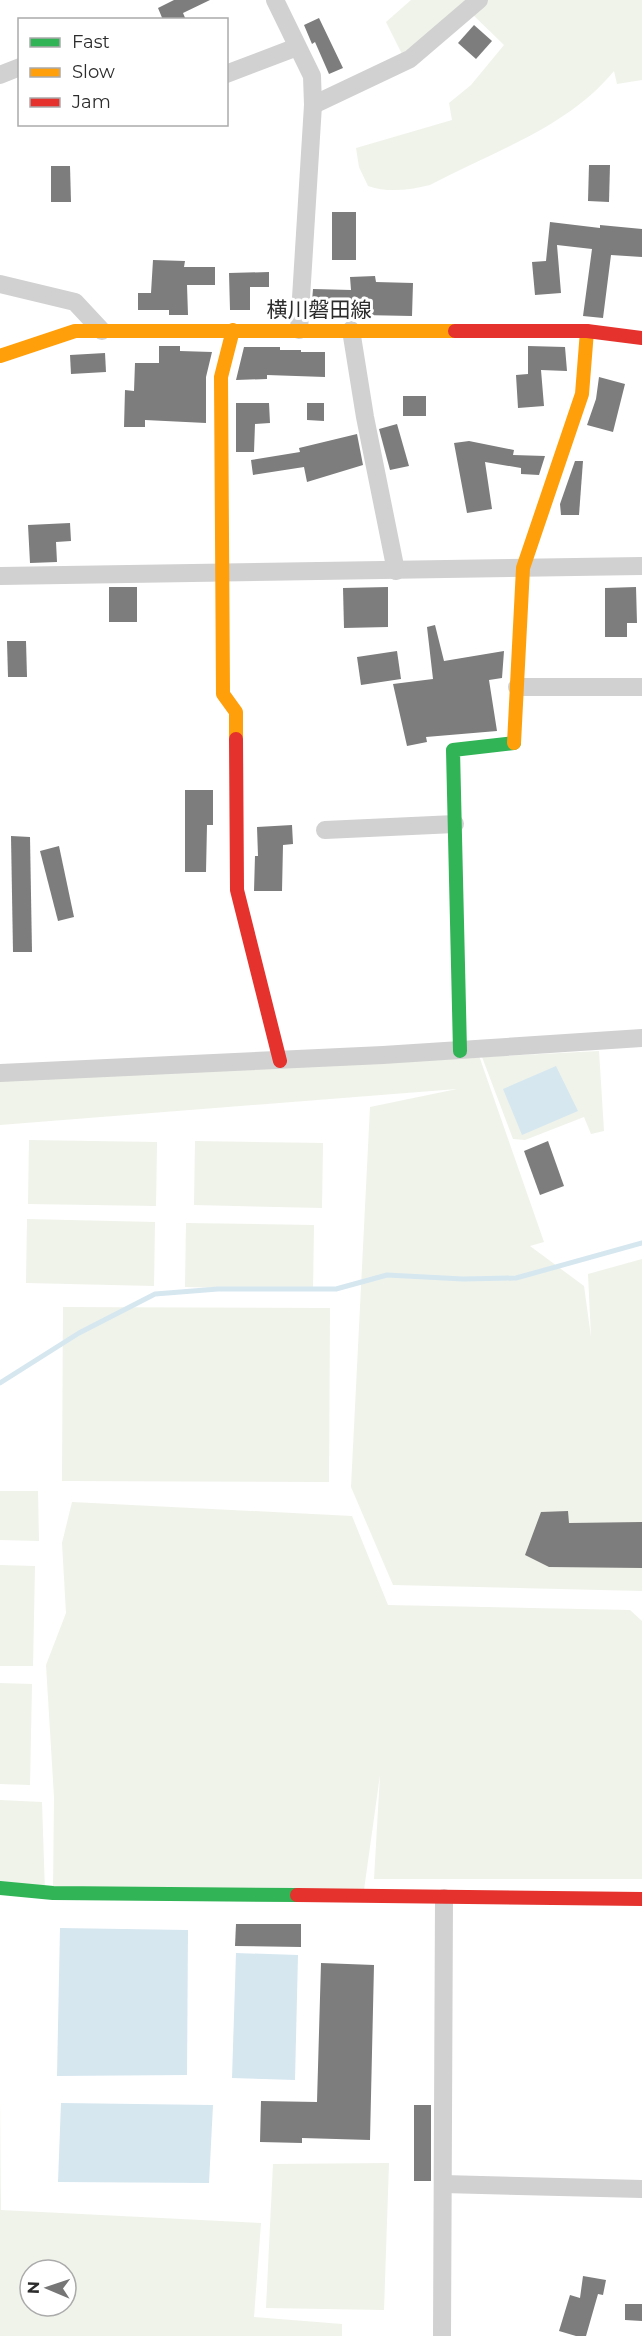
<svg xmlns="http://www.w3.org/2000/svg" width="642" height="2336" font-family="Montserrat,'Noto Sans JP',sans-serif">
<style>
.green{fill:#f0f3ea;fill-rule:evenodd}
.water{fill:#d6e7f0}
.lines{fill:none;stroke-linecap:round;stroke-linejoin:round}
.stream{stroke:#d6e7f0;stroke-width:5}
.building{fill:#7d7d7d}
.street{stroke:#d1d1d1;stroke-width:18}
.fast{stroke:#30b455;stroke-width:14}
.slow{stroke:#ff9f0a;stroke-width:14}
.jam{stroke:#e5322d;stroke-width:14}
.labels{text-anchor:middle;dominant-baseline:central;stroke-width:6;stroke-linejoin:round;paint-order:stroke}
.street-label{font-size:21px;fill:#2c2c2c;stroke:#fff}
</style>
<rect width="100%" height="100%" fill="#fff"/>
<g class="green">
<path d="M411 0H642V80L617 84 614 71C567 128 494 151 430 185 409 190 389 193 368 186L359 167 356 148 452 120 449 103 471 85 504 45 468 10 402 54 386 22Z"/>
<polygon points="477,1050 544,1242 530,1246 584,1286 591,1337 588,1274 642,1259 642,1591 393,1585 351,1487 370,1107 457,1089 0,1125 0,1077"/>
<polygon points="599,1051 604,1131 591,1134 584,1117 525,1140 513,1139 482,1057"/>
<polygon points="29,1140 157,1142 156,1206 28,1204"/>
<polygon points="195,1141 323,1143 322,1208 194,1205"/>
<polygon points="27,1219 155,1222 154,1286 26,1283"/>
<polygon points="186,1223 314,1225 313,1290 185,1287"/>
<polygon points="63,1307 330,1308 329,1482 62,1481"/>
<polygon points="0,1491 38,1491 39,1541 0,1540"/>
<polygon points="72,1502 352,1516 388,1605 630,1610 642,1621 642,1879 374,1879 380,1775 363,1897 53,1893 54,1797 46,1665 66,1613 62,1543"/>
<polygon points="0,1565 35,1566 33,1666 0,1666"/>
<polygon points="0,1683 32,1684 30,1785 0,1784"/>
<polygon points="0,1800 42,1802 45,1893 0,1884"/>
<path d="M0 2099 1 2210 261 2223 254 2317 342 2324V2336H0ZM30 2270H66V2306H30Z"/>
<polygon points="389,2163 384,2310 266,2308 273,2164"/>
</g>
<g class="water">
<polygon points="556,1066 578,1111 522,1135 503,1089"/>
<polygon points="60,1928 188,1930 187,2075 57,2076"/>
<polygon points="236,1953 298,1955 295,2080 232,2078"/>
<polygon points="61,2103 213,2105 209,2183 58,2182"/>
</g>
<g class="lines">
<polyline class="stream" points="0,1383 79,1333 155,1294 218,1289 336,1289 387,1275 463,1279 516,1278 642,1243"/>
</g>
<g class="building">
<polygon points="174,0 210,0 183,13 186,20 163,20 158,8"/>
<polygon points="319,18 343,68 329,74 315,42 312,44 304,25"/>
<polygon points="474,25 492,41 476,59 458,43"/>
<polygon points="589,165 610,165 609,202 588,201"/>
<polygon points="51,166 70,166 71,202 51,202"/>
<rect x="332" y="212" width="24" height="48"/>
<polygon points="550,222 600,228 600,225 642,229 642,257 611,255 603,318 583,316 592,249 557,245 561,293 535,295 532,262 546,261"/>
<polygon points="153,260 185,261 184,267 215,267 215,285 187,285 188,315 169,315 169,310 138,310 138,293 151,293"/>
<polygon points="269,272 269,287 250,287 250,310 230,310 229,273"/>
<polygon points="375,276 376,282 413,283 412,316 311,314 313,289 351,290 350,277"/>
<polygon points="159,346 180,346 180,351 212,352 206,377 206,423 145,420 145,427 124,427 125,390 134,391 135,363 159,363"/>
<polygon points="528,346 565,347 567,371 541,370 544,406 518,408 516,375 528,374"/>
<polygon points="244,347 280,347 280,350 301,350 301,352 325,352 325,377 267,375 267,379 236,380"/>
<polygon points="105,353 106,372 71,374 70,355"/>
<polygon points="599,377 625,384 613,432 587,425 596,399"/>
<rect x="403" y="396" width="23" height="20"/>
<polygon points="236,403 269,403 270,423 255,424 254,452 236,452"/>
<polygon points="307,403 324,403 324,421 307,420"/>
<polygon points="397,424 409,466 390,470 379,429"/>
<polygon points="357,434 363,465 307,482 304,467 253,475 251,460 300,452 299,448"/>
<polygon points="469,441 514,450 513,455 545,456 539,475 521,474 521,468 485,462 492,509 467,513 454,443"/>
<polygon points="575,461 583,461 579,515 561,515 560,504"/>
<polygon points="70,523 71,541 56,542 57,562 30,563 28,525"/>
<rect x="109" y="587" width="28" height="35"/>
<polygon points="388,587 388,627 344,628 343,588"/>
<polygon points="636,587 637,623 627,623 627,637 605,637 605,588"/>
<polygon points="435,625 444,661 504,651 502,678 489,680 497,731 426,737 427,742 407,746 393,684 433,679 427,627"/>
<polygon points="7,641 26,641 27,677 8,677"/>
<polygon points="397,651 401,679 361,685 357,657"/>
<polygon points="185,790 213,790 213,825 207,825 206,872 185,872"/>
<polygon points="292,825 293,844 283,845 282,891 254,891 255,856 258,856 257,827"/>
<polygon points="11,836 30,837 32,952 13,952"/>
<polygon points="59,846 74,917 58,921 40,851"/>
<polygon points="548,1141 564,1186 540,1195 524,1151"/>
<polygon points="568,1511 569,1523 642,1522 642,1568 549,1567 525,1555 541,1512"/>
<polygon points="236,1924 301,1924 301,1947 235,1946"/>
<polygon points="321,1963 374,1965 370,2140 302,2138 302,2143 260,2142 261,2101 317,2102"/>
<rect x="414" y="2105" width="17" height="76"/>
<polygon points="583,2276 606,2280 603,2295 598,2294 586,2336 576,2336 559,2331 570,2295 580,2298"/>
<polygon points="625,2304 642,2304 642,2321 625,2320"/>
</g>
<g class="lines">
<g class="street">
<polyline points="275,0 312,76 313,105 299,330"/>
<polyline points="226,74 297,47"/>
<polyline points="0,75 20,67"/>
<polyline points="313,105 410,59 479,0"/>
<polyline points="0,284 75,302 102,331"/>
<polyline points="351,330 365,417 396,571"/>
<polyline points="0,576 642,566"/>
<polyline points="517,687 642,687"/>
<polyline points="325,830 455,824"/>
<polyline points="0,1073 383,1055 642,1038"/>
<polyline points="443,2184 642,2189"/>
<polyline points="442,2336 444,1898"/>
</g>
<g class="fast">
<polyline points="460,1051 453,750 514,743"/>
<polyline points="0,1888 53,1893 297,1895"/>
</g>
<g class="slow">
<polyline points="233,330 221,377 223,694 236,712 236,739"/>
<polyline points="0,356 75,331 455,331"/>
<polyline points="514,743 523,568 582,394 587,331"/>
</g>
<g class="jam">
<polyline points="455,331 587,331 642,338"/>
<polyline points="236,739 237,890 280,1061"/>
<polyline points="297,1895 642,1899"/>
</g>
</g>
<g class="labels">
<g class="street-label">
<text x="319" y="309">横川磐田線</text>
</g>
</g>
<rect x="18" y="18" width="210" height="108" fill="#ffffff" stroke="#ababab" stroke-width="1.5"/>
<rect x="30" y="38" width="30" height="9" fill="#30b455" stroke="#ababab" stroke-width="1.5"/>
<text x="72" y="48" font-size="18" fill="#2c2c2c">Fast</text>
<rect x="30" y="68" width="30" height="9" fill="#ff9f0a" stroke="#ababab" stroke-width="1.5"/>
<text x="72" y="78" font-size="18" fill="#2c2c2c">Slow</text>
<rect x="30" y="98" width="30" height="9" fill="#e5322d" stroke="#ababab" stroke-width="1.5"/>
<text x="72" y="108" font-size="18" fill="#2c2c2c">Jam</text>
<g transform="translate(48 2288) rotate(272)"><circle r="28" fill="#ffffff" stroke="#ababab" stroke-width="1.5"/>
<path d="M0-4.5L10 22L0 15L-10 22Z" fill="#767676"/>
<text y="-9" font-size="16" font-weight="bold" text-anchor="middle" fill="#2c2c2c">N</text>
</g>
</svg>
